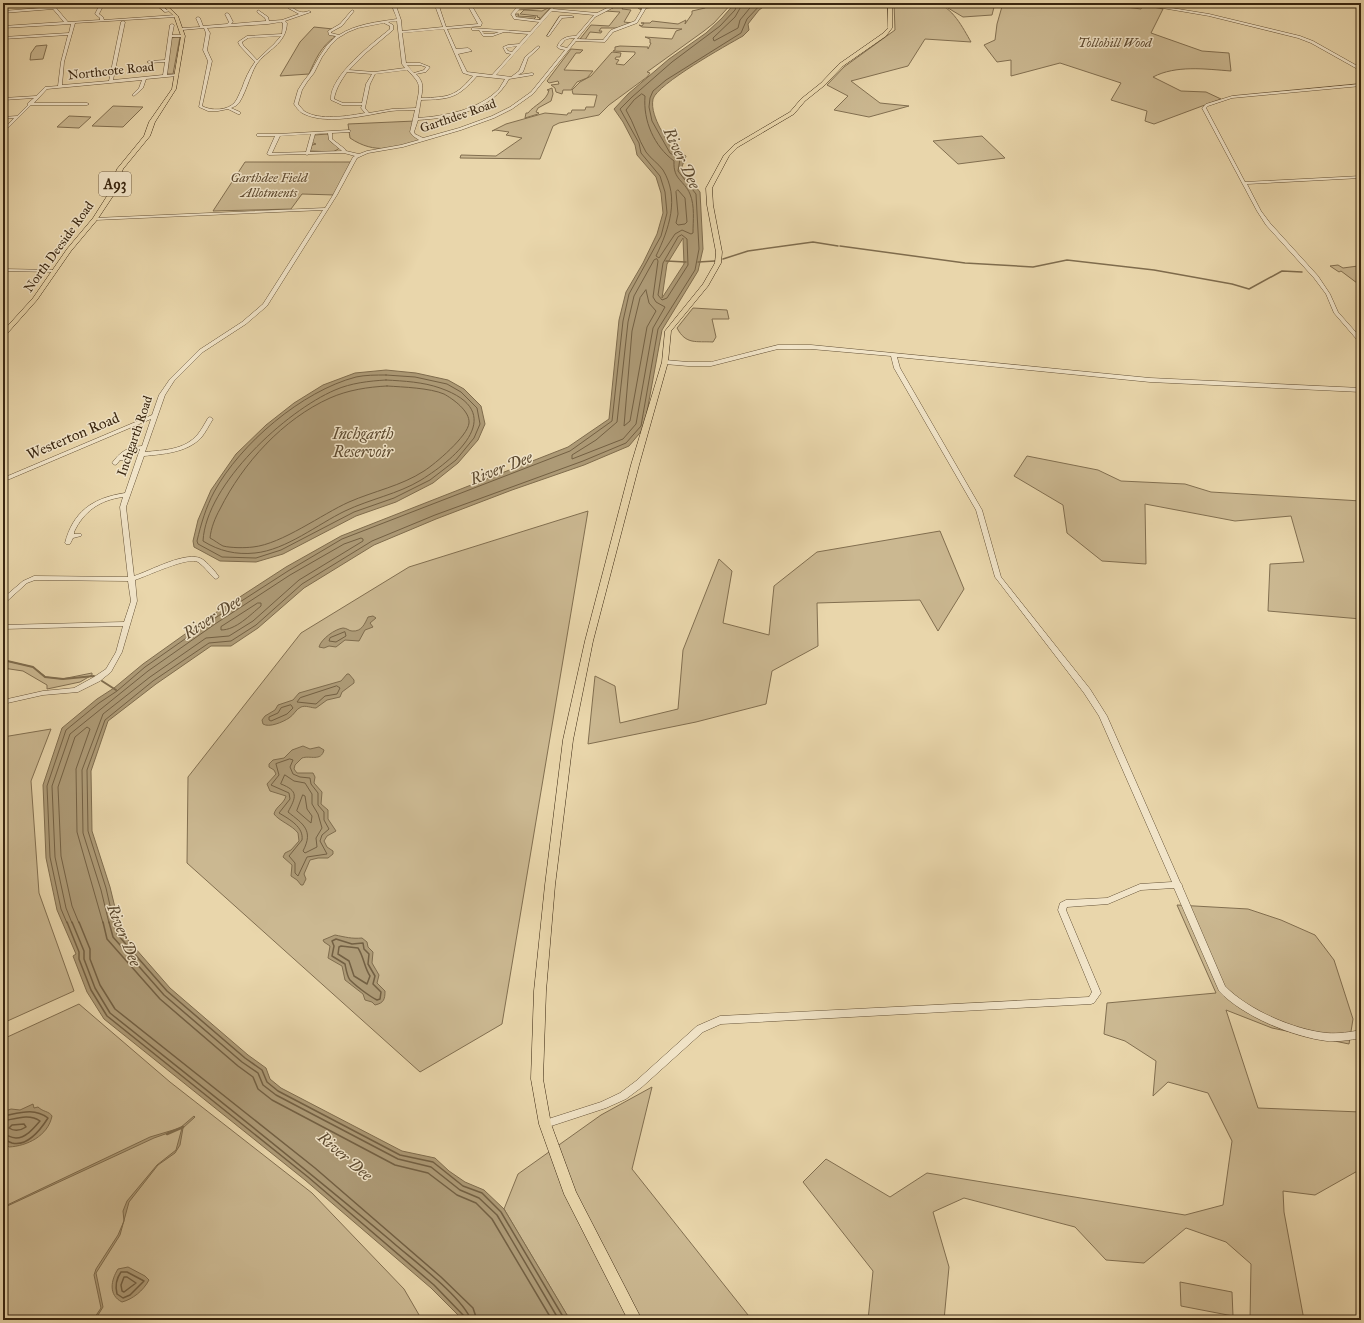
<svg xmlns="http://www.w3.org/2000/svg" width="1364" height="1323" font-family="'IM FELL Great Primer',serif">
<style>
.green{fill:#cbb891;stroke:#826f50}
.water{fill:#ad9a76;stroke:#7f6c4d;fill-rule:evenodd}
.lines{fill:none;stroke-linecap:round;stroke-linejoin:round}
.shore-far1{stroke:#736043;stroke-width:1}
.shore{stroke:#736043;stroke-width:1.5}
.stream-far2{stroke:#7f6c4d;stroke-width:1.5}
.stream-far1{stroke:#7f6c4d;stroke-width:2}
.stream{stroke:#7f6c4d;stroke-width:2.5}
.minor-casing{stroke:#655237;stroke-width:1}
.major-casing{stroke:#392610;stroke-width:1}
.minor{fill:#f1e4c8;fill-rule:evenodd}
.major{fill:#e9d6ab;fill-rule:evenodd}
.labels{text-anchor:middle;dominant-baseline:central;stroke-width:3;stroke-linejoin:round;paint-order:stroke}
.far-park-label{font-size:13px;font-style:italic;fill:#5e4a30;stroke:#f1e4c8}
.far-street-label{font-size:13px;fill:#392610;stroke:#f1e4c8}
.shield{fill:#f1e4c8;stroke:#705f47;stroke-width:1}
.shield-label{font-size:14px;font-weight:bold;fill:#392610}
.street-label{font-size:15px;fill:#392610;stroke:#f1e4c8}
.water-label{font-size:16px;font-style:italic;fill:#5c492f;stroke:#f1e4c8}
</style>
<rect width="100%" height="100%" fill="#e9d6ab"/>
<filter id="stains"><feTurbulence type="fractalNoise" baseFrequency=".005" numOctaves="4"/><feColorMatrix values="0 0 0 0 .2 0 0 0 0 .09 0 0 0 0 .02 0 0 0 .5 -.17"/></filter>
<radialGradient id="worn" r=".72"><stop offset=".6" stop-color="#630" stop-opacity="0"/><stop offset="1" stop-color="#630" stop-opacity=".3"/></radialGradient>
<g class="green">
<polygon points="623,3 640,3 641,10 638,8 640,5 625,4 622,9 631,10 624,22 632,23 617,28 601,28 599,31 602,31 601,33 590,32 585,40 580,39 591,25 609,26 620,12 605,11"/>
<polygon points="711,3 732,3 714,23 704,31 647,72 650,73 647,77 609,105 599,115 559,123 553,126 540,159 460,158 461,155 496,156 522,138 506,135 509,132 495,130 492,131 506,124 545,113 567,115 568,113 571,113 572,110 585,110 586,107 594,107 597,95 573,94 572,90 580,82 591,76 612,52 621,53 620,57 616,57 615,59 619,60 616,64 624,65 635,54 635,52 613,51 615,50 615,47 620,46 648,47 648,49 651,43 650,43 650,39 645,37 672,39 676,31 682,29 642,27 639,25 642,26 644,23 641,23 650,23 652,21 678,24 686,20 685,24 692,14 692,11 705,8"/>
<path d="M894 3C907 3 922 1 935 3 952 6 963 28 971 42L925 39 908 66 851 81 880 103 909 106 869 117 834 110 848 96 827 85 844 67 895 30Z"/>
<polygon points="949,3 995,3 992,15 963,17 948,8"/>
<path d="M1003 3H1096L1141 9 1143 5 1163 9 1151 33 1202 51 1229 53 1231 71C1205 69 1176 65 1153 77L1181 91 1206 92 1221 99 1154 124 1145 121 1147 111 1111 100 1121 83 1060 63 1011 76V60L997 62 984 45 995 40 997 24Z"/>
<polygon points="523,5 550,8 539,20 516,18 514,14 519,14 518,16 536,17 534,19 538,20 540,18 537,17 538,16 520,14 524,10 542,11 548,8 517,10"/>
<path d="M314 27 333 29 328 32 335 37C322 45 315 60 309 74L280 76 300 42Z"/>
<polygon points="175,37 180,37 173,74 167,74 171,38"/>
<polygon points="47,45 43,59 30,60 31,53 36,46"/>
<polygon points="571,49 583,50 580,53 576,53 564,70 593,71 587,78 577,82 571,90 563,90 562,94 556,92 555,88 551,85 559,84 558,81 549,83 547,81"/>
<path d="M552 88 553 94 551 101 538 108 536 112 539 113 538 114 525 118 526 113H528C534 105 547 101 549 90H547Z"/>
<polygon points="113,106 143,107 123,127 92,126"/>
<polygon points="69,116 91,117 79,128 57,127"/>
<path d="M415 121 412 132 423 140C396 148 375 155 350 138L348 124Z"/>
<polygon points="328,134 330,141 340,148 333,152 310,151 312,145 316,144 311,142 314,135"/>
<polygon points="982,136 1005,158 958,164 933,141"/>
<polygon points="245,162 353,162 335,195 302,194 291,209 213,211"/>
<polygon points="1338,265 1343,268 1358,266 1361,268 1361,286 1341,271 1339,272 1330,266"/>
<path d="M693 308 727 310 729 319H712L716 337 713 342C696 341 686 345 677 328Z"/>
<polygon points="1027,456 1098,470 1121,481 1185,484 1211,492 1361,501 1361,619 1268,611 1270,564 1304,562 1291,516 1235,521 1145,504 1146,564 1102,561 1067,533 1063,505 1014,476"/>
<polygon points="588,511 502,1024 420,1072 187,863 188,777 301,633 409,567"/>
<polygon points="940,531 964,589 938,631 920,600 817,603 818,646 772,671 766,704 696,722 588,744 595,676 615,686 620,723 678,709 683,650 719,559 732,571 723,623 769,635 774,586 817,552"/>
<polygon points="3,660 33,667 46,677 62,679 92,673 92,675 80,682 47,689 47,685 23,671 3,668"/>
<polygon points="51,729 31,781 39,893 74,991 3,1023 3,737"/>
<polygon points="1177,905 1248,909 1281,920 1315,935 1334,960 1353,1019 1349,1044 1272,1028 1226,1010 1258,1108 1361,1112 1361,1169 1315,1195 1283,1191 1284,1212 1304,1320 1250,1320 1251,1264 1226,1242 1186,1228 1144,1263 1106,1260 1075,1227 964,1198 933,1212 949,1267 944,1320 868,1320 873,1271 803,1182 826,1159 890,1197 927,1173 1185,1215 1223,1205 1232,1141 1208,1093 1168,1082 1153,1096 1156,1061 1125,1041 1104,1034 1107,1003 1216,993"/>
<polygon points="79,1004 170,1082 312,1193 404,1289 422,1320 3,1320 3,1039"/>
<polygon points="652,1087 632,1169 752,1320 570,1320 504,1209 518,1174 601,1115"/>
<polygon points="1180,1282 1232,1292 1233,1316 1181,1306"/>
</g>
<g class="water">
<path d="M735 3H769L759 10 748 24 749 30 743 36C727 45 657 84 653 99 651 109 656 120 660 128 670 145 668 149 686 156L681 169 700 192 703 249 698 271 662 330 644 428 629 446 584 465 512 490 436 519 374 545 304 588 258 628 231 646H211L156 684 108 721 91 771 92 831 110 887 121 932 170 988 248 1055 266 1068 270 1079 281 1088 402 1151 435 1158 449 1171 465 1182 484 1190 504 1209 570 1320H463L431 1288 305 1180 104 1019 87 992 73 956 76 954 57 910 46 858 43 785 62 728 97 699 114 688 143 664 209 617 286 567 341 536 568 447 609 419 619 320 626 292 643 263 657 234 663 213 661 193 656 177 637 155 635 145 623 122 614 109 628 94 669 59 706 33 722 18ZM683 238 684 264 662 298 667 264Z"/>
<polygon points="386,370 416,373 448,380 464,389 481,406 485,424 478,440 458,463 433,483 396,502 356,516 283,554 256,562 220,561 194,547 193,541 198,520 211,490 236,454 266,425 294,403 323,385 355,373"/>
<path d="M373 616 376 618 370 623 373 627 365 630 359 641 345 640 336 647 329 646 324 648 319 647C321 639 335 629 343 628 347 628 349 631 352 631 362 632 365 623 368 617Z"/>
<path d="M347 674H349L354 680V683L342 692 340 697 327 700 316 708C311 708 306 705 301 707 296 709 294 715 289 718 283 722 269 728 263 724L262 720 265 716 275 710 278 705 293 700 299 693 341 681Z"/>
<path d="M303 746 310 749 319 747 324 750C321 762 310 755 302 758L295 765 294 769 297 773H313L315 777 314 783 322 792 321 804 328 810V819L336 831 327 836 324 841 327 847 333 851V854L328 858H318L310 860 304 874 306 879 303 885H301L297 880 291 876 292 865 283 857 285 853 291 850 299 841 298 833C292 825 279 821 274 814 276 806 284 804 286 796L270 791 267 784 276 774 274 770 269 767V764L273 760 284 758 292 750Z"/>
<path d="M335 935C345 937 352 939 362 938L367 942 368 947 373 952 372 963 379 975 377 983 385 991C385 999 384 1003 375 1005L372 1002 365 1000 363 994 345 980 342 966 328 958 330 946 324 942 323 940Z"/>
<path d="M33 1104 34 1108 38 1107C43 1112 49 1111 52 1116 48 1136 27 1146 9 1147L3 1142V1112L11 1109 20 1110Z"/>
<polygon points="194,1116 195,1117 183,1128 180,1145 175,1153 158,1165 129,1202 120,1235 96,1273 103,1307 95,1320 93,1320 101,1308 94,1275 96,1269 118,1235 124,1221 123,1211 127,1201 157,1165 176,1150 182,1128 154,1138 3,1208 3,1207 150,1137 180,1128"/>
<path d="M128 1267 145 1276 149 1280C143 1291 133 1299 122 1302 108 1295 111 1280 118 1269Z"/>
</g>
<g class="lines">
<g class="shore-far1">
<polyline points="743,3 735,17 713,38 714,41 738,28 740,20 754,3"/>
<path d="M642 94 645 96C643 121 654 146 674 161 673 180 684 180 690 194 695 206 693 221 693 233L691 234 682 230 675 234 659 258 656 256C669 229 680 198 663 170 658 163 651 159 646 152 638 139 634 123 626 110L634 100Z"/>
<polygon points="678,190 685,198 687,222 685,224 678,225 676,223 678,214 676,192"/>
<polygon points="682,235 687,239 688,265 667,298 662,300 658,295 663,263 678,237"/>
<polygon points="657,259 658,261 653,297 656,302 665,307 653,328 636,424 623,439 572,459 572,455 596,440 617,422 628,322 634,296 654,260"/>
<polygon points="646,290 649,303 656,311 647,327 630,421 624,426 632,331 640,298"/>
<path d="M386 375 415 377 447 384 461 392 477 408 480 424 474 438 456 460 430 480 394 498 354 512 281 550 256 558 222 557 198 544 197 541C201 524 206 507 214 492 240 444 302 391 356 377 365 375 376 375 386 375Z"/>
<path d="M386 380C404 381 423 382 440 388 509 412 458 457 421 480 398 494 370 499 345 511 318 524 286 550 255 553 236 555 219 551 203 541 206 484 286 411 335 390 351 383 369 381 386 380Z"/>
<path d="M387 386C403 387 430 388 444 394 453 399 470 411 469 423 468 436 435 464 424 471 401 486 374 491 349 502 322 514 282 544 253 547 245 548 231 548 223 546 219 544 214 540 210 538 211 528 215 518 220 509 243 463 283 419 330 398 348 390 368 387 387 386Z"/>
<path d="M258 603H261V606C250 615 236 630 221 630V627Z"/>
<polygon points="345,632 346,636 336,642 329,641 330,638"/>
<polygon points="337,686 340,688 337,694 325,696 316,704 297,702 300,698"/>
<polygon points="291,705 293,708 287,714 271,721 269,720 269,717 278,713 281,708"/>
<path d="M290 759 293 760 290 767 293 774 300 777 310 778 311 784 318 793V805L324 812V820L329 829 322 835 320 841 327 854 307 857 298 876 295 873V863L289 856 302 840C304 827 289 819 279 813L290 799 289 793 271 785 279 775 276 764Z"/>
<path d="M285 775 294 781 305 783 312 794V804L318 814 322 828 316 838 317 847 305 853 303 851C314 830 303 824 288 812 296 797 299 791 281 784Z"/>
<polygon points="303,795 305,796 307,809 312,816 311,823 297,811"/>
<polyline points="67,923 61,909 50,857 47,786 66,730 99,703 117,691 145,667 212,620 288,571 342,539 570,451 612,421 623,321 629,294 661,236 667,213 665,192 660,176 641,153 639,143 620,109 632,97 672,62 720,26 735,10 738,3"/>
<polyline points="72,923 66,908 55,857 52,786 70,734 148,671 215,624 290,575 344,544 361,538 363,539 363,541 299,580 253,621 229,636 206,638 150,677 103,714 82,770 83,833 101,890 109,923"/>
<polyline points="79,923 72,906 61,856 58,787 75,737 87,727 90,729 76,769 77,832 103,923"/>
<polyline points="114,923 106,888 88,831 87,770 105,720 153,681 209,643 231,641 256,625 302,584 372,541 435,515 583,461 626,443 641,426 658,329 695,270 699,249 696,194 678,171 680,159 670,153 652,121 649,107 650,98 653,91 666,80 741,33 747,19 762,3"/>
</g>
<g class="shore">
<polyline points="67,922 79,952 79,959 91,990 107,1016 308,1177 434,1285 464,1316 466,1320"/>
<path d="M72 922 84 951V959L95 988 110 1013C204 1088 298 1162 390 1240 410 1258 462 1296 471 1320"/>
<polyline points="79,922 90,949 90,959 100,985 115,1009 315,1168 441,1277 473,1308 477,1320"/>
<polyline points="103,922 107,939 160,999 238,1066 253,1077 258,1089 272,1100 395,1165 428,1173 457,1195 476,1203 492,1219 552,1320"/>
<polyline points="109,922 113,937 164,995 242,1062 258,1073 263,1085 276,1095 398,1159 431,1167 460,1190 479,1198 497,1215 559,1320"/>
<polyline points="114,922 117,934 167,991 245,1058 262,1070 267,1082 278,1091 400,1155 433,1162 463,1186 482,1193 501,1212 565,1320"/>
<path d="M336 939 352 944 363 943 364 949 369 954 368 964 375 976 373 984 381 992 380 999 377 1000C369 996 356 986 350 980 347 976 346 969 345 964L332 956 334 946 332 941Z"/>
<path d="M341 946 358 948C364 957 364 967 370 976L367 984 354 976 349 961 338 954 339 947Z"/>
<path d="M3 1116C19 1113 34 1107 48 1118 41 1129 28 1147 12 1143 9 1142 6 1140 3 1139"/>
<path d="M3 1121C15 1119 29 1113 40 1121 34 1128 26 1138 16 1138 11 1138 7 1135 3 1134"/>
<path d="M24 1124 26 1127C20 1131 15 1132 9 1128L12 1125Z"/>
<path d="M121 1272H127L144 1281 130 1295 123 1298 117 1294C115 1286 116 1279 121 1272Z"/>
<polygon points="124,1277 127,1277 136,1283 124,1292 122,1291 121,1285"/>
</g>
<g class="stream-far2">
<polyline points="840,246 965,263 1033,267 1067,260 1154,270 1232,284 1249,289 1282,271 1302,272"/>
<polyline points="723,259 748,251 813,242 838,246"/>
<polyline points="666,261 686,262"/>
<polyline points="698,262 715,261"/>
</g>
<g class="stream-far1">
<polyline points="3,660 33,667 45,677 63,679 94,676"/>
<polyline points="102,681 116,690"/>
</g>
<polyline class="stream" points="167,1134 183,1127"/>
<defs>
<g id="minor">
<polygon points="48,3 52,3 68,22 100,20 100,18 95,14 99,6 96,3 100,3 103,6 99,14 103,17 104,20 176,15 178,16 176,17 75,23 64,62 62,85 109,81 121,22 123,21 125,22 113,80 163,75 165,62 149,63 147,62 149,61 165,60 170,25 172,24 174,25 172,35 183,35 185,36 183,37 172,37 167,75 177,74 179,75 177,76 146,79 143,88 134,96 132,95 139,88 142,80 47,89 34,103 87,103 89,104 87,105 31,105 3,133 3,130 14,118 3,119 3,117 17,116 28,105 28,103 34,98 3,100 3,98 36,96 45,87 58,86 61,62 68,35 3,39 3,37 69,33 71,24 3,28 3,26 64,22 53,9 3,13 3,11 52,7"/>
<polygon points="154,3 158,3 167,10 172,11 165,12"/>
<path d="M291 3H296L291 7C298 11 300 14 309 11L311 12 285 21 287 23C286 45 267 49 256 65 250 75 244 99 237 105 236 106 233 107 231 108L240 112V114H238L228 109 218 111H208L199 107 208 61 203 50 206 33 204 28 182 30 181 28 200 27 196 18 198 17 200 18 203 26 227 24 229 22 225 14 227 13 229 14 233 22 231 24 266 21 265 18 257 12 258 10 268 17 269 21 282 20 299 14 288 8 287 5ZM281 22 283 23 282 34 247 36 238 42 240 46 255 62C249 70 245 79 242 88 240 92 238 98 235 102 228 111 211 111 202 106L212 61 207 50 210 33 207 28 268 24ZM281 36 274 44 257 60 243 45 242 42 248 38Z"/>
<path d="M391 3H395L401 20 402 31 443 27 434 3H438L446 27 478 24 468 6 469 3H473L472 6 482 23 481 26 447 29 456 49 468 48 472 51 458 54 467 72 492 75 511 54 506 53 503 47 508 45 519 44 528 34 504 32 493 36H483L479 30H472V28L530 32 539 22 514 19 511 14 519 5 509 3 553 6 555 3H559L553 9 597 13 617 3H622L595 17 577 39 603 40 611 30 635 21 642 9V3H646V6L666 3 656 7 646 8 637 23 613 32 605 42 576 41 533 94 512 109 494 118 461 130 403 147 368 153 357 158 337 195 267 306 246 324 203 352 174 381 165 395 145 452C164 450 185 450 198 434 202 429 205 423 208 418L210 417 213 419C209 425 206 432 201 438 186 453 163 454 144 456L126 507 134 576C150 571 187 550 202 559 207 562 216 572 219 577L216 579 214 578C209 573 204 566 198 562 189 556 147 576 135 580L137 601 122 652 111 672 100 681 78 692 43 695 3 704V700L43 691 74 688 94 677 106 669 116 652 123 626 3 629V625L124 622 131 601 128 581 35 580 27 583 5 603 3 604V598L23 581 34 576 128 577 120 507 123 497C100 500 84 511 74 532V534H81L82 535 81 536 73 538 70 544H66L65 543C73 512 92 498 125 493L140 449 129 452 123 457 130 459V461L120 460 117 464 115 465 112 463C120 452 127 447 142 446L151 419 5 481 3 482V478L152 415 159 395 170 379 199 350 242 322 263 304 323 210 95 220 93 219 95 218 325 208 333 195 353 157 355 156 344 153 309 154 307 155 305 154 269 155 267 154 275 136H257V134H278L349 130 351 131 350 132 332 133V139L345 149 346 151 359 154 367 151 401 145 419 140 413 136 410 132 415 110C407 110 399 110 391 111 366 115 326 126 302 113 299 111 296 107 294 104L298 90 303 82 310 73 319 57 327 45 336 36 329 35 328 31 340 24 352 10 354 11 342 26 331 32V33L339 35C356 24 377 22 397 19ZM523 5 551 8 540 20 516 17 515 14ZM552 11 594 15 576 36C567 36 560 38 557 47L560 49 565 50 531 92 510 107 492 116 459 128 423 138 415 134 414 132 418 120C451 118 492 111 509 79L533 75 534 74 532 73 518 75 523 72 528 58 540 47 538 46 525 57 519 71 511 77 496 75ZM397 21 402 64 405 68 374 72 349 70 367 52 393 30V25L388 22ZM384 23 390 26V29C373 43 329 76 331 100L342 105H362L361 108 365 113C348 116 319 121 304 111 302 109 300 106 298 104L302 90 307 82 314 73 322 57 330 46 338 38 348 32 358 28ZM444 29 463 73 473 76C455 97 449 97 421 98 423 88 424 82 416 74L426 72 430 67 420 63H406L402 33ZM482 31 499 32 493 34H484ZM571 38H575L567 48 560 46 565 40ZM517 46 512 52 508 51 506 48ZM407 65H420L426 67 424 70 414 73ZM407 70C424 86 419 87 416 108L392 109 369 113 365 108 370 84 375 74ZM347 72 372 74 366 84 362 103H343L334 99C336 88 341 81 347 72ZM477 76 505 79C503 82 501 86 499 89 479 110 445 116 418 118L421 100C450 99 457 99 477 76ZM328 133 329 140 342 151 310 152 315 134ZM311 134 306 152 272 153 280 136Z"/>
<polygon points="1133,3 1141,3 1209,14 1300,36 1313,41 1361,68 1361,71 1311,43 1298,38 1209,16"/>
<polygon points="560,16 572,16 574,17 562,18 549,36 547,36"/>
<polygon points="1361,84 1361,86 1232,98 1208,106 1206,108 1245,182 1361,176 1361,178 1247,184 1261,211 1270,223 1318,276 1330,294 1338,312 1361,338 1361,343 1359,342 1334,313 1326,294 1314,278 1266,225 1257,211 1202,108 1206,104 1232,96"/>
<polygon points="3,269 55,270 57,271 55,272 3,271"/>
<path d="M778 345H811L1150 378 1361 388V392L1150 382 897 357 900 368 982 510 1001 577 1090 689 1107 716 1180 882 1182 885V886L1225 986C1248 1010 1295 1030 1327 1033 1339 1034 1350 1032 1361 1030V1038C1350 1040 1338 1042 1327 1041 1293 1037 1242 1016 1219 991L1174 888 1141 890 1108 904 1067 907 1066 910 1101 993 1094 1003 1091 1004 721 1024 703 1032 642 1087 626 1099 606 1108 545 1128 542 1127 540 1124 542 1121 601 1102 620 1093 636 1081 697 1026 720 1016 1089 997 1092 992 1058 910 1060 903 1066 900 1107 898 1140 884 1172 882 1099 716 1084 693 995 577 976 510 894 368 891 356 811 349H778L711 366H688L665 364 662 362 665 360 688 362H711Z"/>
</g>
<g id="major">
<polygon points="160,3 164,3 178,16 185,36 176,89 155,122 150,136 123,169 113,196 97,220 71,251 37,300 5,336 3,337 3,331 33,298 67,249 93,218 107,196 117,169 144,136 149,122 172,89 181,36 174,16"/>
<polygon points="888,3 892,3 892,28 886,36 843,66 825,85 805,101 794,114 738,147 729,156 712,188 713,205 722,252 721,263 708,286 671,331 668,362 639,465 593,641 573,740 555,885 546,991 543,1079 551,1124 576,1192 642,1320 628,1320 564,1194 539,1124 531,1079 534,991 545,885 563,740 585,641 631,465 662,362 665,331 703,284 715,263 716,252 707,205 706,188 724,155 734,145 790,112 801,99 821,83 839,64 882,34 888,28"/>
</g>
</defs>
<use href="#minor" class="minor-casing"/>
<use href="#major" class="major-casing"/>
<use href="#minor" class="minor"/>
<use href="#major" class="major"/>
</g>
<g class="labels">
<g class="far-park-label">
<text x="1115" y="43">Tollohill Wood</text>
<text x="269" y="178">Garthdee Field<tspan x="269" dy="15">Allotments</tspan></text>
</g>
<g class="far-street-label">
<text transform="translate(111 71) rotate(-6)">Northcote Road</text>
<text transform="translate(458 116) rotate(-19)">Garthdee Road</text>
<text transform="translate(59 247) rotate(-54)">North Deeside Road</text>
<text transform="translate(135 436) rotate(-71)">Inchgarth Road</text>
</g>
<rect class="shield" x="99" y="172" width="32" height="24" rx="3"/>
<g class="shield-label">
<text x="115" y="184">A93</text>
</g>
<g class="street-label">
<text transform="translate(73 436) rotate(-23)">Westerton Road</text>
</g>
<g class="water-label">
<text transform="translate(682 158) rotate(65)">River Dee</text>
<text x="363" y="433">Inchgarth<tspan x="363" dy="18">Reservoir</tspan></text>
<text transform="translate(501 468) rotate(-21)">River Dee</text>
<text transform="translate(212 617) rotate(-33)">River Dee</text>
<text transform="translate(124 935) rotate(68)">River Dee</text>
<text transform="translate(345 1156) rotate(41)">River Dee</text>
</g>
</g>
<rect width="1364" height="1323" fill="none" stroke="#e9d6ab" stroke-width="16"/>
<rect x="4" y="4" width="1356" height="1315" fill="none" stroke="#392610" stroke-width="2"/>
<rect x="8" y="8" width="1348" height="1307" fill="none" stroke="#392610"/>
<rect width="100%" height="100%" filter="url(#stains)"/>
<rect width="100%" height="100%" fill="url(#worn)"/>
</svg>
